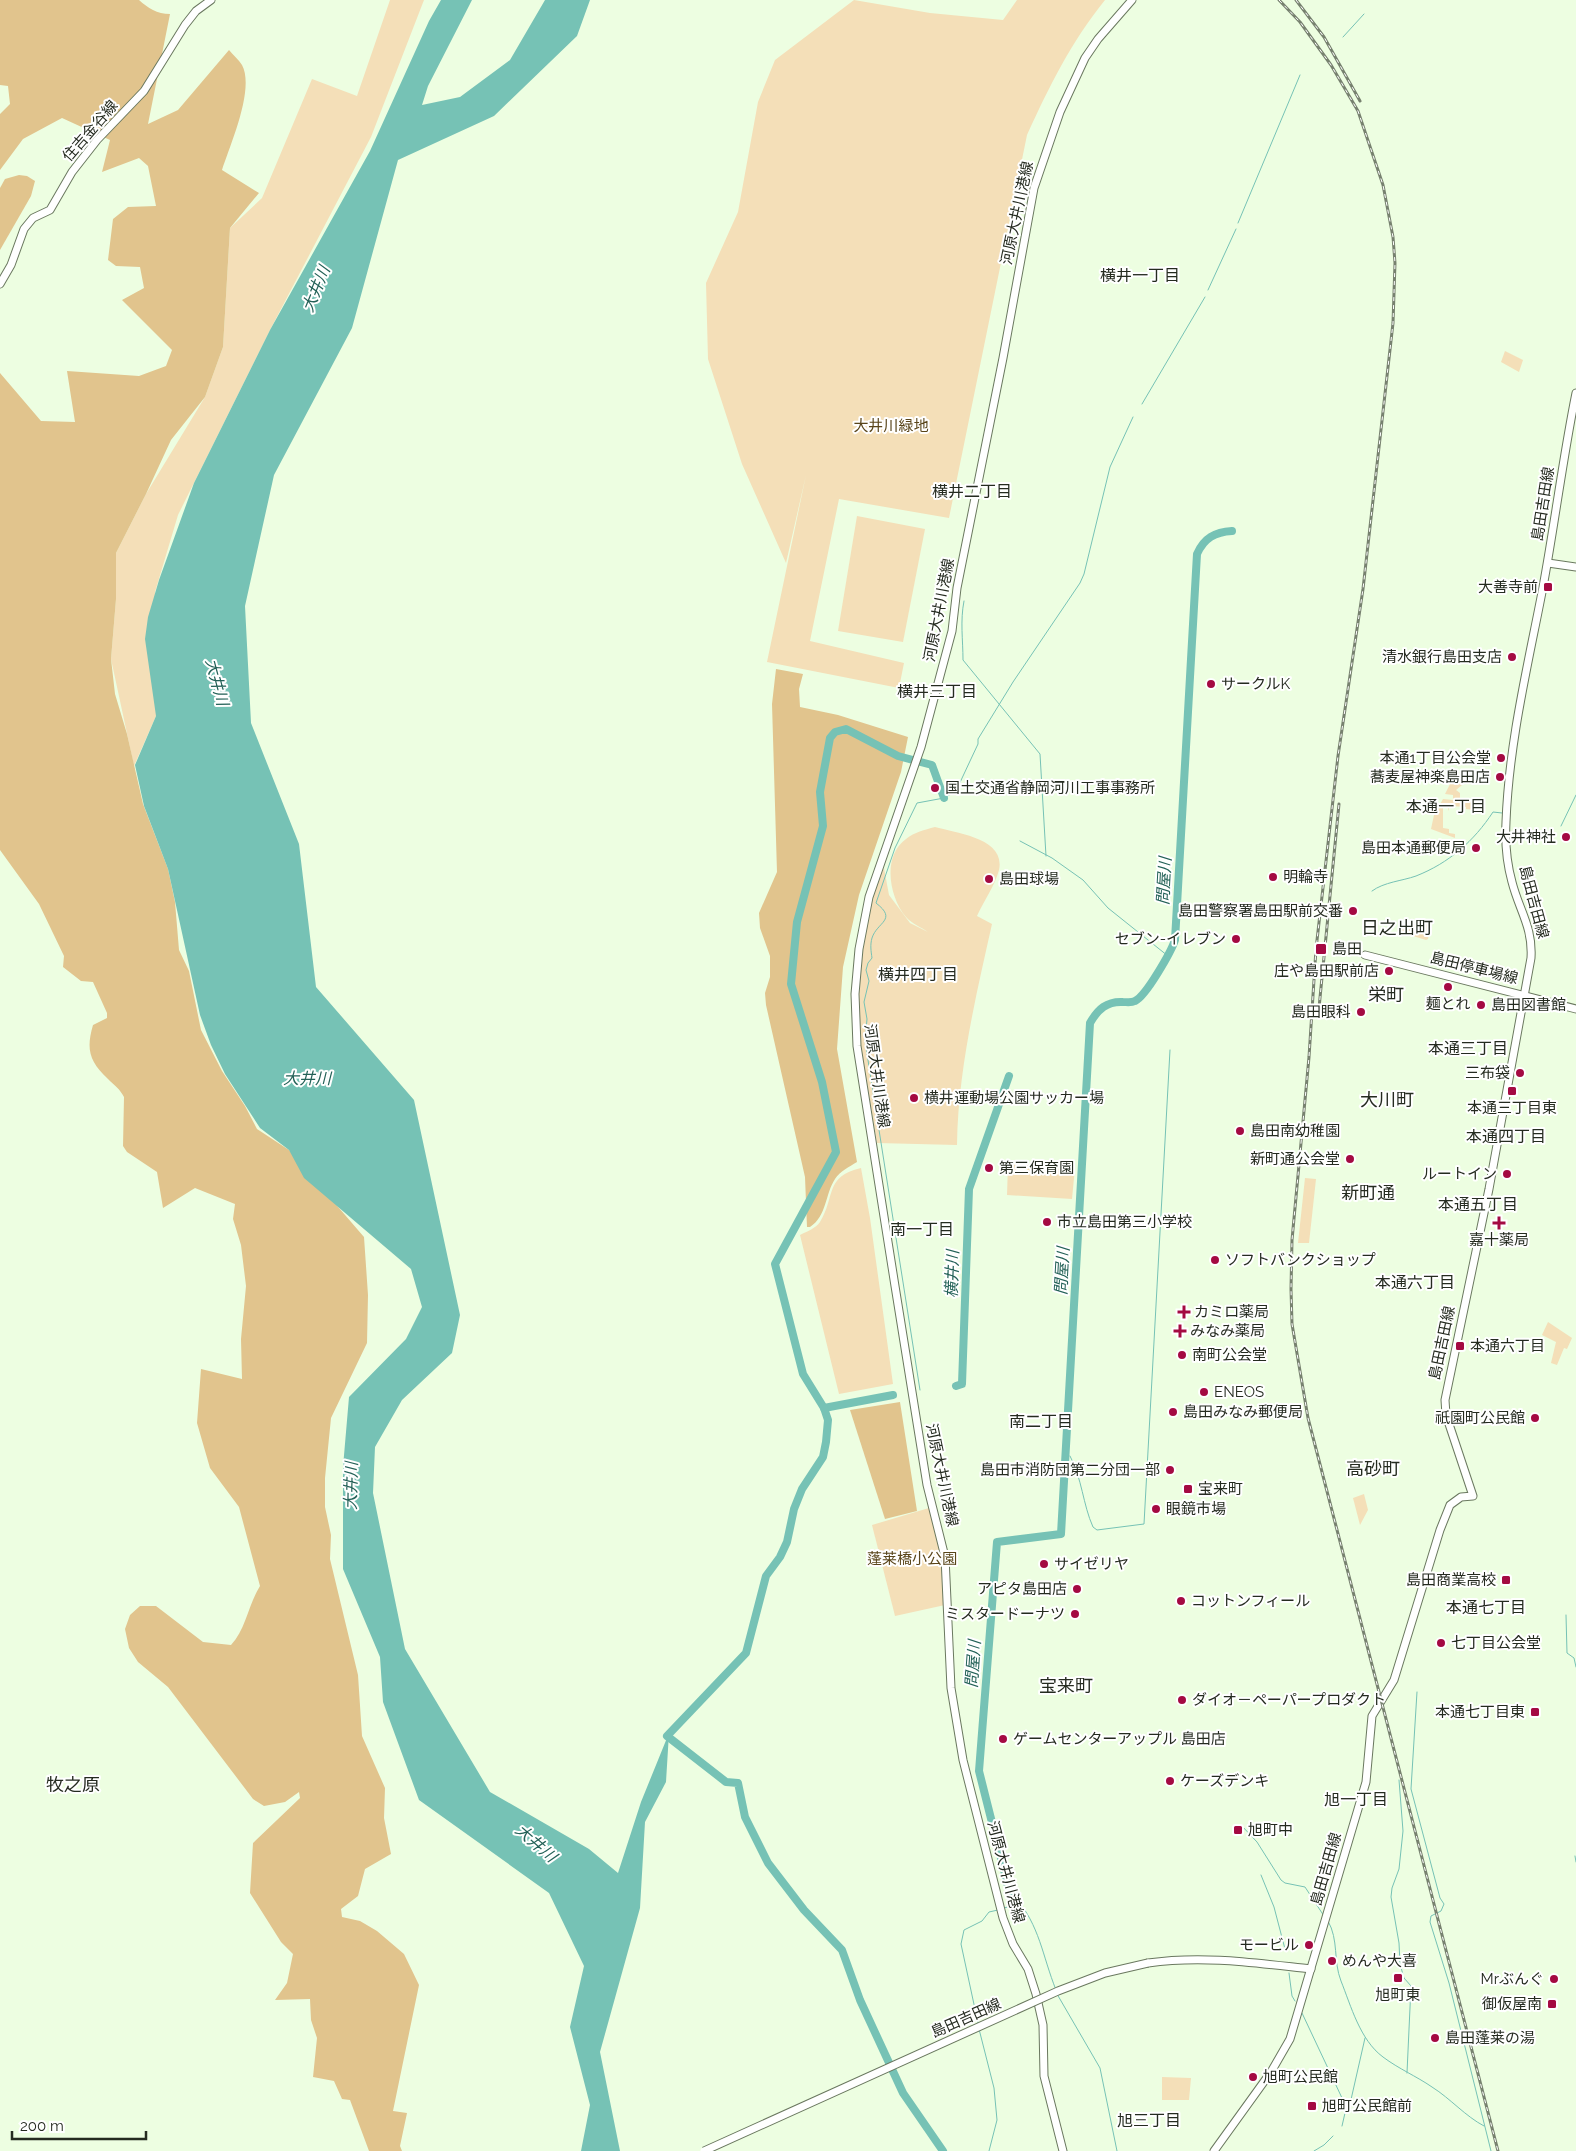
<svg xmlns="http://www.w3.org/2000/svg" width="1576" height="2151" font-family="Raleway,'Noto Sans JP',sans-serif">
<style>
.green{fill:#f4dfb8}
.forest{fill:#e1c48d}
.water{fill:#76c2b5}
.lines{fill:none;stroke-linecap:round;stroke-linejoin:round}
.stream{stroke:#76c2b5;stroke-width:1}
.river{stroke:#76c2b5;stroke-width:8}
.major-casing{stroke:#6a785f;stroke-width:9}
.major{stroke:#fff;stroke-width:7}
.rail-casing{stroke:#77816f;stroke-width:3}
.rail{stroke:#fff;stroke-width:1;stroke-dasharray:4;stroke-linecap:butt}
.major-bridge-casing{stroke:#6a785f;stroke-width:9;stroke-linecap:butt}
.major-bridge{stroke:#fff;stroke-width:7}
.poi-dot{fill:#a40a42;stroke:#fff;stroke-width:2}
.labels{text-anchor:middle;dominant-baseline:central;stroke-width:4;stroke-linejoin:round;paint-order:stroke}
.street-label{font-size:15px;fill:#252b20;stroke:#fff}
.park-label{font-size:15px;fill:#59451a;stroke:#fff}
.poi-label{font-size:15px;fill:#252b20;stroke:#fff;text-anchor:start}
.neighbourhood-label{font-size:16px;fill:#252b20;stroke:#fff}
.water-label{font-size:16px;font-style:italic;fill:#236157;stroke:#fff}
.quarter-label{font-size:18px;fill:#252b20;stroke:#fff}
</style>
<rect width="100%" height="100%" fill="#edfee1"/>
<g class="green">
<polygon points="390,0 424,0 371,137 270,330 178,515 155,592 156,716 134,766 111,659 116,599 116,553 146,494 205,397 223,347 230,228 262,198 312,79 357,96"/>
<path d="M854 0 930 13 1003 20 1017 0H1105C1071 42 1049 87 1027 135L949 518 839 499 810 641 904 663 899 688 767 662 806 475 786 563 742 464 708 359 706 283 738 212 758 102 775 60Z"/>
<polygon points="1505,351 1523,360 1519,372 1501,362"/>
<polygon points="857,516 925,529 903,642 838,631"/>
<polygon points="1453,769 1462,785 1456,790 1460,793 1460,801 1471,801 1476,810 1466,809 1466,807 1450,806 1448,811 1448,805 1443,805 1443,828 1449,829 1449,833 1455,834 1455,838 1431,829 1434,815 1443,799 1453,800 1453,795 1445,794 1451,782"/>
<path d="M935 827C956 833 1006 838 999 870 995 885 984 901 977 916L992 924C976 996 958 1070 957 1145L877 1143 858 1031 857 1003 863 938 873 893 884 868 889 895 910 923 928 932C921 927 912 924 906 917 889 897 882 856 906 839 915 832 924 830 935 827Z"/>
<polygon points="1428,922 1431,924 1428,939 1426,940 1397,931 1398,927 1401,926"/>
<polygon points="1008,1164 1075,1167 1072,1199 1007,1195"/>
<path d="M861 1168 870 1218 893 1384 839 1394 800 1235C806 1232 816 1228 820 1222 836 1196 824 1177 861 1168Z"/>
<polygon points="1305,1178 1316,1179 1309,1243 1298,1243"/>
<polygon points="1548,1322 1572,1338 1567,1349 1564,1348 1557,1365 1551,1363 1556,1342 1542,1335"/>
<polygon points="1364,1494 1368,1510 1360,1525 1353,1498"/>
<polygon points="929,1508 941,1552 945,1605 895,1616 872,1525"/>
<polygon points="1162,2077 1191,2078 1189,2100 1162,2100"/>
</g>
<g class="forest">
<path d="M0 0H139C148 8 157 14 170 14L148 124 178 110 229 50C233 55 239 60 242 65 255 89 230 145 222 170L259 193 230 228 223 347 205 397 171 440 146 494 116 553V599L111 659 115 694 127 734 143 804 168 869 175 902 179 950 189 971 201 1030 222 1071 245 1106 257 1129 289 1150 364 1237 368 1295 367 1343 331 1418 325 1478V1507L331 1535 330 1559 358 1675 362 1736 385 1788 384 1818 391 1854 365 1869 358 1896 341 1909 342 1917 360 1921 377 1931 404 1954 419 1985 393 2111 407 2113 400 2146 402 2151H369L350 2100 342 2099 334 2081 313 2077 317 2038 311 2020 310 1999 275 2000 287 1983 293 1954 281 1942 250 1893 253 1843 300 1798 299 1792 285 1802 264 1806 253 1799 168 1687 138 1662 129 1648 125 1629 130 1615 140 1606H156L203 1642 231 1645C246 1629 248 1605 260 1586L239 1507 210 1468 197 1423 201 1369 242 1379 241 1339 246 1286 241 1245 233 1219 235 1204 195 1188 163 1208 157 1172 127 1152 123 1146 124 1097C120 1089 114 1085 108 1079 89 1061 86 1049 93 1025L107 1018V1013L93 982 81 981 63 967 64 956 39 904 0 850V373L41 421 75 422 67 371 139 376 166 366 172 350 122 300 144 288 140 267 116 266 108 260 113 219 128 207 156 206 148 166 139 158 102 172 110 140 62 118 23 139 0 170V114L10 104 8 86 0 85Z"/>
<polygon points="19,175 27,176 35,181 31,196 0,250 0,188 5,179"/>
<path d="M776 669 803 674 799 689 800 707 838 715 908 737 901 772 859 895 843 967 837 1049 857 1162C849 1167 840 1171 835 1179 825 1194 827 1216 810 1227H807L805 1177 766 1005 765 993 770 977V956L760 928 759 913 777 872 772 704Z"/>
<polygon points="900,1402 917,1511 885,1519 850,1410"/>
</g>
<polygon class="water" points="441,0 472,0 428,86 422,105 460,97 510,60 545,0 590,0 577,36 494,116 398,160 352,328 274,475 245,606 251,723 299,844 316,987 414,1100 460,1315 452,1353 402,1400 375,1447 373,1493 405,1649 490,1792 589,1849 618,1873 641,1802 669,1733 666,1782 645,1822 640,1908 600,2052 620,2151 581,2151 590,2105 570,2027 584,1966 549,1893 419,1800 383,1702 380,1657 343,1569 343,1467 349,1397 406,1339 422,1307 411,1269 304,1178 289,1150 260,1128 225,1074 211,1045 200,1015 168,869 144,806 135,765 156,716 145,639 148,617 159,580 194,483 270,330 370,151 429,21"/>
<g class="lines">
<g class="stream">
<polyline points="1343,37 1364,14"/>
<polyline points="1238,223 1300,75"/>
<polyline points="1208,290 1236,229"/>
<polyline points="1142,404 1205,297"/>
<path d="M964 601C960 621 963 640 963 660L1040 754 1046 856"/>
<polyline points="1561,826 1576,795"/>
<polyline points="1020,841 1052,858 1083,880 1108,908 1168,956"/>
<path d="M1372 891C1384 882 1402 881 1416 876 1449 863 1474 841 1493 812L1502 813"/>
<path d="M920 1390 865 1041 867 1019 864 1002 869 981 866 970 868 963 872 958C871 951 870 945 872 938 877 922 898 920 876 903L895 848 917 803 944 798 956 791 978 744V739L1013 682 1080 583 1084 574 1110 467 1133 417"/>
<path d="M1070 1456C1082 1478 1083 1505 1093 1527L1097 1530 1144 1524 1170 1050"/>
<polyline points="1566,1615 1567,1653 1574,1658 1576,1667"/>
<polyline points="1417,1692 1411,1789 1440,1898 1444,1904 1441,1911 1431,1916 1430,1922 1449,1983 1491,2151"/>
<polyline points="1399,1780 1403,1831 1399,1869 1392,1888 1391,1897 1399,1943 1400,1964 1404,1978 1411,1986 1407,2073"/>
<polyline points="1241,1825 1257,1842 1281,1880 1285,1883 1305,1887 1324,1916"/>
<polyline points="1575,1856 1576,1862"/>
<polyline points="1261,1875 1274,1907 1285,1949"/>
<path d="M1004 1908 1011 1906 1012 1899 1015 1897C1040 1926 1042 1955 1056 1990"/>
<path d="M1328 1921C1339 1940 1333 1961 1341 1981 1351 2006 1360 2040 1383 2057 1399 2069 1416 2076 1432 2087 1451 2099 1465 2116 1484 2126"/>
<polyline points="1289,1973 1292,1996 1295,2001"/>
<polyline points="1057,1994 1100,2068 1117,2151"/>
<polyline points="1302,2013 1342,2098 1345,2113 1342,2126"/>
<polyline points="978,2023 961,1944 964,1930 982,1921 989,1912 998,1910"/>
<polyline points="979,2029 994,2088 997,2120 989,2151"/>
<polyline points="1345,2108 1350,2104 1365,2038"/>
<polyline points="1314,2151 1324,2145 1333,2136"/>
</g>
<g class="river">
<polyline points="956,1386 962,1384 969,1189 1009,1076"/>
<polyline points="824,1408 893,1395"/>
<path d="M1015 1897 1008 1886 979 1771 997 1542 1061 1534 1090 1023C1098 1009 1107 1001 1123 1002 1127 1002 1131 1003 1135 1001 1146 996 1171 952 1175 940L1197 554C1204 538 1215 532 1232 531"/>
<polyline points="943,2151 903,2093 860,2000 842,1950 804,1910 768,1863 745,1817 738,1783 726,1782 667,1736 746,1653 766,1576 780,1557 787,1542 794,1509 802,1489 823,1457 826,1442 828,1420 824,1408 803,1374 775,1264 836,1152 822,1082 791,984 797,922 823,826 820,792 830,738 835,732 846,729 898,756 932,765 944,798"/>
</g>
<defs>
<g id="major">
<polyline points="0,284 11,265 24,229 33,218 50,210 72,172 97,140 144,91 185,25 196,11 211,0"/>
<polyline points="1548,563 1576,567"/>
<polyline points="1365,955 1576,1009"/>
<path d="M1148 1963C1203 1955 1256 1963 1311 1969"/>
<polyline points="1063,2151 1044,2076 1043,2025 1036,1994 1028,1969 1013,1944 1003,1918 963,1760 951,1688 945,1557 927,1485 895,1286 857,1046 855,994 859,949 869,897 921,747 952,631 957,588 1003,358 1034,188 1060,112 1085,58 1098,39 1132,0"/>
<path d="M1214 2151 1271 2072 1290 2039 1366 1782 1372 1716 1394 1680 1440 1530 1450 1505 1461 1497 1473 1496 1446 1415 1445 1400 1489 1189 1531 958C1533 927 1519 910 1512 882 1507 864 1505 841 1506 822 1509 742 1528 665 1543 587 1555 522 1563 457 1576 393"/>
</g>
</defs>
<use href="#major" class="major-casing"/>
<use href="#major" class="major"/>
<defs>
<g id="rail">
<polyline points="1279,0 1300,22 1331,65 1358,111 1383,185 1393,237 1395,263 1393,323 1363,589 1338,756 1316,949 1309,1057 1292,1240 1291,1289 1292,1324 1308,1418 1498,2151"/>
<polyline points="1296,0 1324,37 1360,101"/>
<polyline points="1319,1008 1339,804"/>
</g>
</defs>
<use href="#rail" class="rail-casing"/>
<use href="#rail" class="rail"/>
<defs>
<polyline id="major-bridge" points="704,2151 1058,1991 1105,1973 1148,1963"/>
</defs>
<use href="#major-bridge" class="major-bridge-casing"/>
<use href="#major-bridge" class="major-bridge"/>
</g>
<g class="poi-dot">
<rect x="1543" y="582" width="10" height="10" rx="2.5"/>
<circle cx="1512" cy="657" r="5"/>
<circle cx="1211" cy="684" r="5"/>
<circle cx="1501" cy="758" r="5"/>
<circle cx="1500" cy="777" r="5"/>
<circle cx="935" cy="788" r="5"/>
<circle cx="1566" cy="837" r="5"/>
<circle cx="1476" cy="848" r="5"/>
<circle cx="1273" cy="877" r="5"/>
<circle cx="989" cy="879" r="5"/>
<circle cx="1353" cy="911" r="5"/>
<circle cx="1236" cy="939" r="5"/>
<rect x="1315" y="943" width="12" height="12" rx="2.5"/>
<circle cx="1389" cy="971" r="5"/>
<circle cx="1448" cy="987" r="5"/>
<circle cx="1481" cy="1005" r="5"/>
<circle cx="1361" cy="1012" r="5"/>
<circle cx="1520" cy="1073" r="5"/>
<rect x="1507" y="1086" width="10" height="10" rx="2.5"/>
<circle cx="914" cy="1098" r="5"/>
<circle cx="1240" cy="1131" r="5"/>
<circle cx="1350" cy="1159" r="5"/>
<circle cx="989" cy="1168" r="5"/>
<circle cx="1507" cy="1174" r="5"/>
<circle cx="1047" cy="1222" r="5"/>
<path d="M1496.5 1215.5h5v5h5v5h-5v5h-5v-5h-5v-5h5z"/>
<circle cx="1215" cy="1260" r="5"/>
<path d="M1181.5 1304.5h5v5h5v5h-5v5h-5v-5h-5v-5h5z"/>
<path d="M1177.5 1323.5h5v5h5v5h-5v5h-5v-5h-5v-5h5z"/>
<rect x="1455" y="1341" width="10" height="10" rx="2.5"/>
<circle cx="1182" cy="1355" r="5"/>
<circle cx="1204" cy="1392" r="5"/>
<circle cx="1173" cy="1412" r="5"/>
<circle cx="1535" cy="1418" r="5"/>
<circle cx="1170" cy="1470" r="5"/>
<rect x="1183" y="1484" width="10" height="10" rx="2.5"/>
<circle cx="1156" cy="1509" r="5"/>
<circle cx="1044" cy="1564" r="5"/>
<rect x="1501" y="1575" width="10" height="10" rx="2.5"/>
<circle cx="1077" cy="1589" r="5"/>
<circle cx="1181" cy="1601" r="5"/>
<circle cx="1075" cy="1614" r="5"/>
<circle cx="1441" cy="1643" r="5"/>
<circle cx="1182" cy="1700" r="5"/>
<rect x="1530" y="1707" width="10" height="10" rx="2.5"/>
<circle cx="1003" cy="1739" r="5"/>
<circle cx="1170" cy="1781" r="5"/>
<rect x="1233" y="1825" width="10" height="10" rx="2.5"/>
<circle cx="1309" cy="1945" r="5"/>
<circle cx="1332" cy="1961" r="5"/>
<rect x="1393" y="1973" width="10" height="10" rx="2.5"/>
<circle cx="1554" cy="1979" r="5"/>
<rect x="1547" y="1999" width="10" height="10" rx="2.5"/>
<circle cx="1435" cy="2038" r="5"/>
<circle cx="1253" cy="2077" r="5"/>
<rect x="1307" y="2101" width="10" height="10" rx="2.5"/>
</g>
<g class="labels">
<g class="street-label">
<text transform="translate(90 131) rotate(-49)">住吉金谷線</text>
<text transform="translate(1017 213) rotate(-78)">河原大井川港線</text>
<text transform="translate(1543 504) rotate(-81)">島田吉田線</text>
<text transform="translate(939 610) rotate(-79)">河原大井川港線</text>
<text transform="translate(1534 902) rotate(75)">島田吉田線</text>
<text transform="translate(1474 968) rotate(14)">島田停車場線</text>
<text transform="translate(877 1076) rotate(82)">河原大井川港線</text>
<text transform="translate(1442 1343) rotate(-78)">島田吉田線</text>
<text transform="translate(942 1475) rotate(78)">河原大井川港線</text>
<text transform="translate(1326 1869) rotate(-74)">島田吉田線</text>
<text transform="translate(1006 1872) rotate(75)">河原大井川港線</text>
<text transform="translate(966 2018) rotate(-24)">島田吉田線</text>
</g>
<g class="park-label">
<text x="891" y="426">大井川緑地</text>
<text x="912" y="1559">蓬莱橋小公園</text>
</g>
<g class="poi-label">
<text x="1538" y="587" text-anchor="end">大善寺前</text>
<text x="1502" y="657" text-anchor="end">清水銀行島田支店</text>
<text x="1221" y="684">サークルK</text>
<text x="1491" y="758" text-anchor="end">本通1丁目公会堂</text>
<text x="1490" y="777" text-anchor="end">蕎麦屋神楽島田店</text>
<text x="945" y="788">国土交通省静岡河川工事事務所</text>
<text x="1556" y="837" text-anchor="end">大井神社</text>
<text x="1466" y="848" text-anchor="end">島田本通郵便局</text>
<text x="1283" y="877">明輪寺</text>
<text x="999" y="879">島田球場</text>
<text x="1343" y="911" text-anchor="end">島田警察署島田駅前交番</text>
<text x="1226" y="939" text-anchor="end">セブン-イレブン</text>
<text x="1332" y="949">島田</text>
<text x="1379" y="971" text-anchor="end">庄や島田駅前店</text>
<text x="1448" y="1004" text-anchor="middle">麺とれ</text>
<text x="1491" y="1005">島田図書館</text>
<text x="1351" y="1012" text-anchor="end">島田眼科</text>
<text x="1510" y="1073" text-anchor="end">三布袋</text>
<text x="924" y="1098">横井運動場公園サッカー場</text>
<text x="1512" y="1108" text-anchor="middle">本通三丁目東</text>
<text x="1250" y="1131">島田南幼稚園</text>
<text x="1340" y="1159" text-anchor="end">新町通公会堂</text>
<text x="999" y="1168">第三保育園</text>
<text x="1497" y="1174" text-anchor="end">ルートイン</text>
<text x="1057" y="1222">市立島田第三小学校</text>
<text x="1499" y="1240" text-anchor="middle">嘉十薬局</text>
<text x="1225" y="1260">ソフトバンクショップ</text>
<text x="1194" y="1312">カミロ薬局</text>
<text x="1190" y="1331">みなみ薬局</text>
<text x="1470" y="1346">本通六丁目</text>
<text x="1192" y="1355">南町公会堂</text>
<text x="1214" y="1392">ENEOS</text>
<text x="1183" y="1412">島田みなみ郵便局</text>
<text x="1525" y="1418" text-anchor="end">祇園町公民館</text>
<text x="1160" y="1470" text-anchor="end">島田市消防団第二分団一部</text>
<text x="1198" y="1489">宝来町</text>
<text x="1166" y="1509">眼鏡市場</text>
<text x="1054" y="1564">サイゼリヤ</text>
<text x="1496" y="1580" text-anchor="end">島田商業高校</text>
<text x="1067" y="1589" text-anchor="end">アピタ島田店</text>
<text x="1191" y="1601">コットンフィール</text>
<text x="1065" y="1614" text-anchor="end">ミスタードーナツ</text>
<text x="1451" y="1643">七丁目公会堂</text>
<text x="1192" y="1700">ダイオ－ペーパープロダクト</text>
<text x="1525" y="1712" text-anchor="end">本通七丁目東</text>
<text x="1013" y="1739">ゲームセンターアップル 島田店</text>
<text x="1180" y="1781">ケーズデンキ</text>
<text x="1248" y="1830">旭町中</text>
<text x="1299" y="1945" text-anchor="end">モービル</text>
<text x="1342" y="1961">めんや大喜</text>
<text x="1544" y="1979" text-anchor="end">Mrぶんぐ</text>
<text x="1398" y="1995" text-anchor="middle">旭町東</text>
<text x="1542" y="2004" text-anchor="end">御仮屋南</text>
<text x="1445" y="2038">島田蓬莱の湯</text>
<text x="1263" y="2077">旭町公民館</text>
<text x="1322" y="2106">旭町公民館前</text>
</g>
<g class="neighbourhood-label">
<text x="1140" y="275">横井一丁目</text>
<text x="972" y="491">横井二丁目</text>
<text x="937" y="691">横井三丁目</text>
<text x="1446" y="806">本通一丁目</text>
<text x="918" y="974">横井四丁目</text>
<text x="1468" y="1048">本通三丁目</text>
<text x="1506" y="1136">本通四丁目</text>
<text x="1478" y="1204">本通五丁目</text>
<text x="922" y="1229">南一丁目</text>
<text x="1415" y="1282">本通六丁目</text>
<text x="1041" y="1421">南二丁目</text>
<text x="1486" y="1607">本通七丁目</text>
<text x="1356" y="1799">旭一丁目</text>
<text x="1149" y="2120">旭三丁目</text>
</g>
<g class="water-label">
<text transform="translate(316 289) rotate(-68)">大井川</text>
<text transform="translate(217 682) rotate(75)">大井川</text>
<text transform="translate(1164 881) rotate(-87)">問屋川</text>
<text x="307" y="1078">大井川</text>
<text transform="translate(1062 1271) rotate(-87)">問屋川</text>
<text transform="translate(952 1274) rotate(-88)">横井川</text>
<text transform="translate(351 1486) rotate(-89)">大井川</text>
<text transform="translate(973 1664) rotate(-86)">問屋川</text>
<text transform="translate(536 1843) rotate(41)">大井川</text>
</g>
<g class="quarter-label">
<text x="1397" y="927">日之出町</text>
<text x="1386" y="994">栄町</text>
<text x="1387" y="1099">大川町</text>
<text x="1368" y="1192">新町通</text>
<text x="1373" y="1468">高砂町</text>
<text x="1066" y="1685">宝来町</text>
<text x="73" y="1784">牧之原</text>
</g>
</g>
<path d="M12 2131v8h134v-8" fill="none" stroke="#252b20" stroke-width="2.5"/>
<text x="20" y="2131" font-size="15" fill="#252b20" stroke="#ffffff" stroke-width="4" paint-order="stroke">200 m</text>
</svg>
